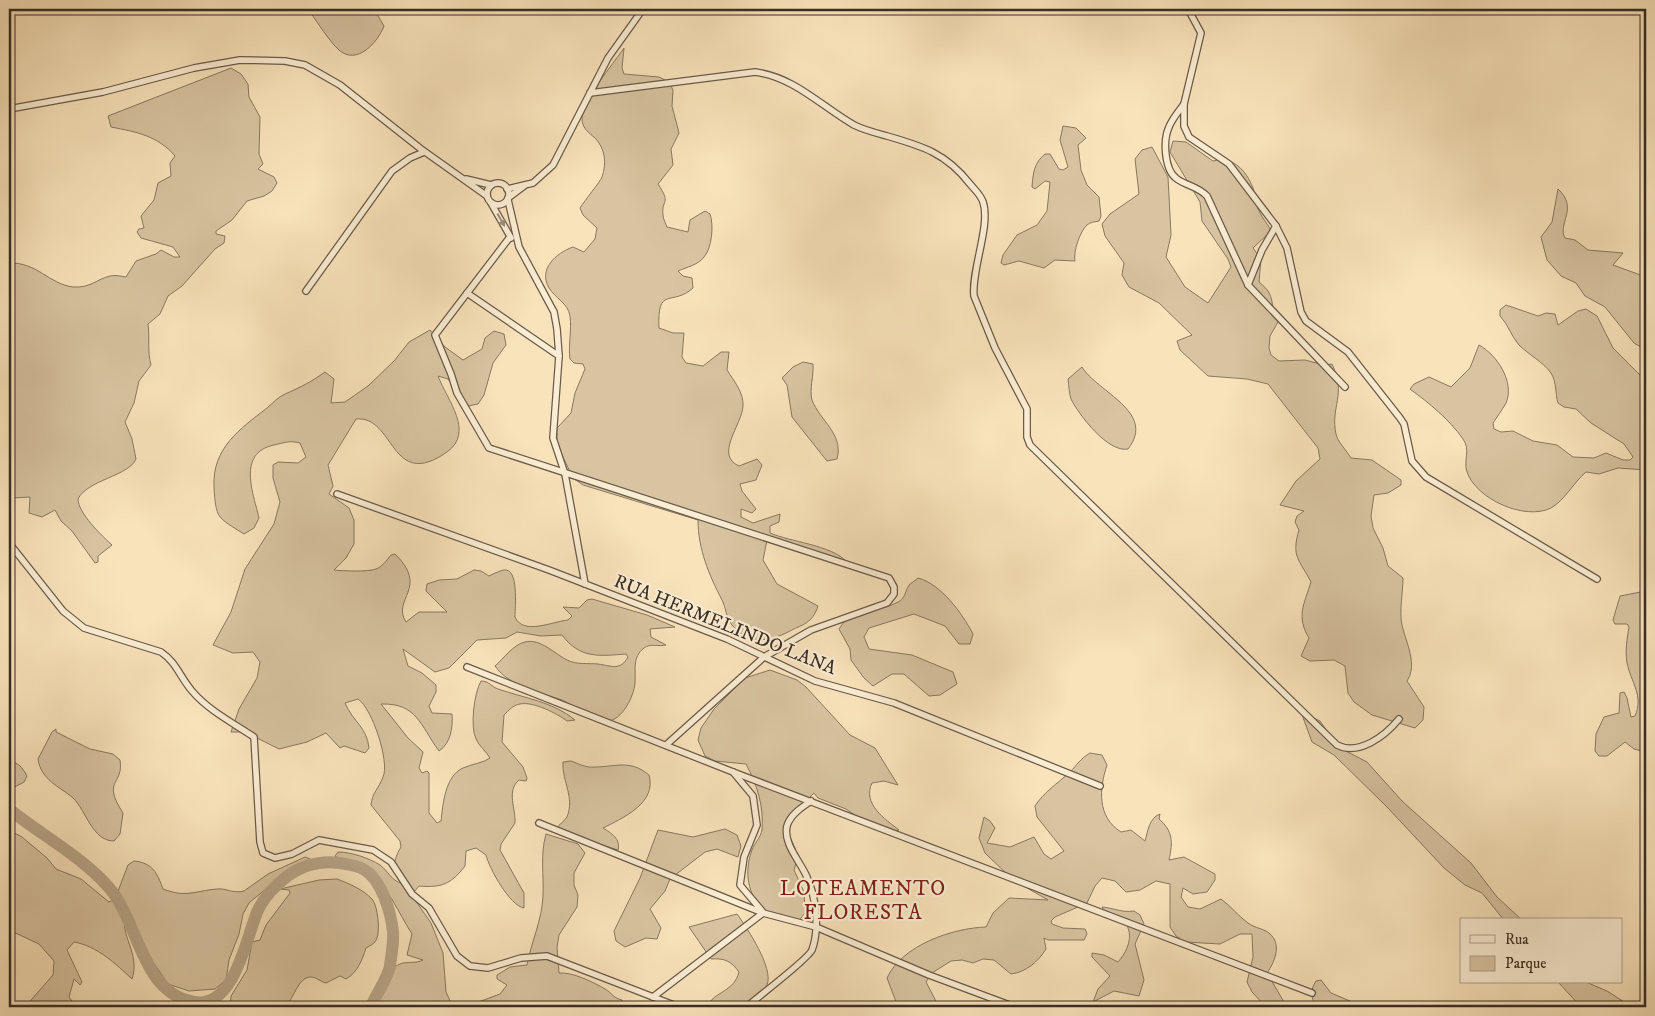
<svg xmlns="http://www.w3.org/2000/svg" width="1655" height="1016" font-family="'IM FELL DW Pica',serif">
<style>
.green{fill:#d8c4a1;stroke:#887862}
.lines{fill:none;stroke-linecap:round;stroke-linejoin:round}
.river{stroke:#b8a588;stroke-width:12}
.minor-casing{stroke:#695a4a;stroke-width:8}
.minor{stroke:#fbedd3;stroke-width:5.5}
.oneway{fill:#9a8d7c}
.labels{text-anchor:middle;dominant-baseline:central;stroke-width:4.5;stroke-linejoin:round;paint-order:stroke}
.street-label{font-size:19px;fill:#392d24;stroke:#fbedd3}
.quarter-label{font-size:21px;letter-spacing:1px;fill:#7a1f14;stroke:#fbedd3}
</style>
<rect width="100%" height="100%" fill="#f9e3bb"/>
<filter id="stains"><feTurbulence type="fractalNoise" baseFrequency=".004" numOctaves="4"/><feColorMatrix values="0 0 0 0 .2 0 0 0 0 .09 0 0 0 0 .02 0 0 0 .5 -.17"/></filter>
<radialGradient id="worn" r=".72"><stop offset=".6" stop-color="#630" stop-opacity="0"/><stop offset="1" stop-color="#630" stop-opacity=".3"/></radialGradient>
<g class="green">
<path d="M305 9H374L384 26C378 42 357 66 339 50 329 41 318 23 310 12Z"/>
<path d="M624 48 622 68 624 74 659 77 669 82 673 90 672 106 679 133 671 149 673 165 658 184C672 205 661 199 663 215 663 219 666 224 667 227L688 232 690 220 705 211 710 214C714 225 712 248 704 257 698 265 687 267 678 271L683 276 692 278 693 288C672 307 657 285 659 328L673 333H684L682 357 686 363 703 366 721 352H729L727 370C734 381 744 393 743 406 742 425 714 455 739 466L757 459 762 465 756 480 740 484 742 491 756 509 752 513 741 509V517L753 523 780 514 779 522 770 526V533C791 542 830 545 846 561L767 540 763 560 777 584 818 606C812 624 803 624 788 632 769 642 746 644 732 625 726 617 726 608 722 600 709 575 698 549 698 520L583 485 573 478 562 455 557 441V428L571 413 575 393 585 369 583 364 574 363 570 359C568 345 572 330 570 316 568 303 555 298 549 288 538 269 556 253 573 247L584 252 595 239 597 228 583 215 580 208C585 200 600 182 602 177 607 163 605 148 595 138 589 133 583 129 582 120 582 101 613 64 624 48Z"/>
<path d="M231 68 241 74 248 84 249 97 260 117 259 154 263 164 258 169 274 177 277 183 272 191 264 196 247 201 232 220 216 231V234L225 236 224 243 215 249 182 286 168 296 160 314 148 324C150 338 147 350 151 365L139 381 134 403 125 422 132 439 136 459C129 476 87 480 78 499 78 513 102 536 112 545L98 556V562L95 563 72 531 61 521 55 510 42 517 29 513 30 497 12 498 9 503V263C37 262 49 284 73 287 91 288 97 279 110 276 115 275 121 276 126 277L136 261 156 254 161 250 174 257H180L173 247 141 238 137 232 139 229 144 228 141 216 154 200 158 183 171 176 170 163 175 156C158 136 137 132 111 127L108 116Z"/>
<path d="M1063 126 1076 128 1086 138 1078 145 1081 170 1087 185 1099 197 1101 216 1099 221C1095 222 1090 222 1087 225 1080 231 1073 252 1075 261L1055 260 1044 268 1019 261 1004 265 1001 263 1003 255 1017 235 1037 225 1047 211 1050 182 1045 181 1035 189 1032 187C1033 173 1034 163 1045 154H1050L1059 169 1063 170 1068 167 1060 140Z"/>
<path d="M1173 141 1186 142 1213 161C1233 156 1246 170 1253 188 1256 196 1255 204 1259 211 1262 218 1268 224 1271 231L1253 248 1261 259 1259 282C1278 297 1268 304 1278 322L1270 336 1269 348 1271 355 1279 361 1305 360 1324 365 1332 364C1347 395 1330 407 1336 434 1337 441 1347 451 1351 458L1372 460 1401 480V485L1388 493 1374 495 1371 516 1373 528 1383 548 1388 566 1403 578C1403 592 1399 611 1402 625 1406 643 1418 664 1407 681L1424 707 1423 720 1415 728 1372 715 1354 702 1348 693 1345 666 1334 660 1310 661 1301 656 1309 638C1296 617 1304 604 1311 582 1299 559 1291 557 1299 530L1295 522 1297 516 1304 511 1280 505 1296 481 1320 459 1318 448 1268 384 1247 379 1208 376 1180 350 1177 341 1192 335 1159 303 1129 287 1122 275 1124 263 1105 236 1102 224 1110 214 1139 194 1135 159 1142 150 1152 147 1168 177 1171 235 1166 257 1185 287 1208 303 1231 267 1228 259 1202 221 1200 202 1170 152Z"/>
<path d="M1558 189C1579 208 1557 224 1565 238L1575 240 1588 250 1623 253 1613 265 1646 277V350L1634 343 1605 307 1585 296 1576 283 1561 276 1547 260 1541 237 1552 222Z"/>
<path d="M1506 305 1538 316 1546 313 1555 314 1558 325 1578 311 1586 309 1597 316 1613 348 1646 381V470L1618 468 1599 474 1586 472C1573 483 1565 500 1551 508 1525 521 1476 499 1467 472 1463 460 1471 450 1463 439 1449 419 1429 403 1410 389L1414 384 1429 377 1451 387 1470 368 1479 345C1497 355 1515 382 1506 403 1502 410 1497 417 1493 423L1494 429 1501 432 1513 431 1533 441 1557 445 1573 457 1594 458 1606 453 1623 460H1630L1633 457 1624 444 1591 423 1576 409 1564 407 1558 403C1555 393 1557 383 1551 373 1542 361 1529 355 1519 345 1511 336 1508 324 1500 316V310Z"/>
<path d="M430 330 445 347 463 360 482 349 485 338 494 331 504 334 506 345 493 363 484 395 478 404 468 406 448 379 438 376C447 400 475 432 447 452 390 492 395 415 356 419L328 465 333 486 329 494 349 508 354 520V544L346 558 334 570C343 571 368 572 376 569 382 567 387 560 391 555L395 554C430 588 391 599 406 622L419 612H447L426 591 427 584 439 580 457 579 474 570 481 571 489 576C493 574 499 571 504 570 519 568 515 606 515 617 523 636 554 621 568 620L572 616 563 607 579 608 587 600 592 599 647 615 675 627 650 629 651 637 666 645C659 647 650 643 644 648 632 657 636 670 635 683 634 696 622 721 607 721 590 722 577 706 562 700 540 692 510 687 495 666 503 659 514 644 525 642 540 638 555 654 567 660 577 665 588 663 598 664 612 666 620 671 628 657L626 654C599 656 580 659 562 635L541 636 517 632 506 638 477 640 449 668 435 672 403 649 408 666 422 673 436 685V692L429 706 432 713 452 714C453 727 451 743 439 751 420 725 417 703 381 704L408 738 423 752 419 768 422 773 427 771 429 773V813L437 823 441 821C443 804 445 776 463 768 472 764 483 763 490 758 486 751 479 746 476 739 470 727 474 693 481 681 489 681 492 687 498 689 524 698 554 702 575 720L567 721C558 714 533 701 520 704 513 705 508 711 504 715L502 742 523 767 527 778 526 781 519 780C506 791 516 809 515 823L501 844 500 850 524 893V908C510 906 489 868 486 855L476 848 466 851 465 866C451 884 442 888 419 886L414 892 415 900 431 923 443 953 446 992 453 1007H376C379 993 385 970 400 964 407 961 416 964 423 960L407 955 412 934C399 914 387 884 367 870 357 864 344 864 335 856L338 852C351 852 369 858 380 865 388 871 392 881 401 883 394 867 392 862 401 847L400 841 371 805C372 793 379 788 383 777 390 762 372 708 358 699L345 703C353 722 367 727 369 748L365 753 344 746 340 748 326 733 307 742 279 749 245 732H231L239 709 257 678 260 662 253 652 233 653 213 645 231 612 245 569 274 524 280 502 273 478V465L278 462 298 463 306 457 300 443C289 440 284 443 274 445 236 453 254 495 259 518L254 528 244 534C217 517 216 519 214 487 212 448 240 429 267 408 273 403 278 397 285 394 301 387 311 382 325 372L334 379 331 403 345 402 368 386 394 361 409 342Z"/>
<path d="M803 362 813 364C814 375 809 390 812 400 820 421 844 434 837 459L827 461 792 417 787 385 782 378 793 367Z"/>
<path d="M1082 367C1097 392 1157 412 1128 449 1108 453 1079 415 1071 399 1069 393 1069 386 1068 379Z"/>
<path d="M918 578C941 584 962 613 973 634L970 644H959L945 626 914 614 869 628 864 637 869 649 912 655 953 672 957 684 940 695 929 696 904 674H892L873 686 864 678 851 660 850 649 839 629C858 599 873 615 896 603 906 599 904 593 909 585 911 583 916 580 918 578Z"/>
<path d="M1646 591V752L1634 749 1625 742 1607 756H1599L1595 751 1596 734 1604 717 1619 713 1620 693 1624 692 1627 698 1631 717 1635 716C1644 696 1631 682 1627 663 1625 650 1627 639 1629 627L1627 624H1615L1613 620 1620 596Z"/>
<path d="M770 670 797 680 806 687 850 735 875 748 898 785 884 781 872 783C862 804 885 819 899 830L886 832 875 829 846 809 818 798 814 793 799 808 786 828 795 848 797 860 794 870 804 892 805 913 798 922C788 919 774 917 765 910 747 896 744 871 752 850 755 842 760 839 762 830 764 806 757 785 746 764L715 761 705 756 698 740 701 728 714 709 745 678Z"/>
<polygon points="1301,712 1320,721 1338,747 1367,762 1402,801 1471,863 1497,897 1522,920 1504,920 1482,893 1465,885 1444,868 1387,807 1334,755 1312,742"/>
<path d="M56 729V732L90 749 113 754 120 760C124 786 101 779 123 813L120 834 114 841C92 841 86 810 73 798 59 786 41 780 38 759L52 732Z"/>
<path d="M1090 753 1102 755 1107 765C1099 789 1097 817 1121 832L1131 830 1145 841C1148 831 1149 818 1160 814L1159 819C1173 831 1173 842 1169 860L1184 857 1215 874V880L1207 892 1193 894 1183 888 1181 897 1188 907 1200 909 1221 899C1231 906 1238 916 1248 923 1253 927 1260 928 1266 931 1283 941 1276 960 1267 973L1287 1007H1266L1252 992 1247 982 1253 957 1252 934H1240L1220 944 1185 942 1176 936 1170 927V884L1156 881 1140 890 1126 892 1115 881 1102 878 1095 886 1087 903 1055 917 1051 921 1052 924 1063 928 1085 929 1087 934 1084 940H1048L1044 938 1046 949C1038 962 1026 972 1011 974L994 960 983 959 973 963 962 960 951 961 932 973 926 982 939 1007H898L887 978C902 945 953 928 986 927L993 913 1009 898 1048 900 1013 880 985 853 979 838 984 817 990 821 995 828 987 843 1010 847 1034 837 1044 854 1051 859 1064 851 1037 817 1035 806C1044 792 1057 784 1070 772 1077 765 1080 759 1090 753Z"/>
<path d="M9 761C19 763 22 767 27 776L24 782 9 790Z"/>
<path d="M571 761C579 764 586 768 595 767 615 767 630 759 649 775 657 803 623 818 603 828 611 833 621 839 618 850L564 833 557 828C559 824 564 822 567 817 575 797 562 782 563 762Z"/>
<polygon points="725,829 737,835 741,846 738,857 717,849 705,852 670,879 665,891 650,909 661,928 657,939 646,938 625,947 616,941 614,931 640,878 658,830 693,837"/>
<path d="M9 830 22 837 47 858 56 869 81 879 109 902 115 899 128 865 134 861C153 863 157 873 163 889 186 898 194 891 217 889 227 888 233 894 244 891L268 874 305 857 310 859 297 871 273 883 249 903 243 914 239 934 229 960 226 980 215 989 189 991 168 984 153 962 130 916 126 913C118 934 141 953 132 979 116 964 97 946 74 942L67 950 82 982 80 985 74 979 69 997 76 1007H25L53 975 54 961 39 944 9 930Z"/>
<path d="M546 834 578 844 585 853 574 873V885L578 895 577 907 559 935 557 947 559 973C573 972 593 982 605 989 612 993 613 998 622 1000L623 1007H465L500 994 507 985 497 979V975L510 967 527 965C531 943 542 920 543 896 544 875 540 855 546 834Z"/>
<path d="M337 879C350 884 362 889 372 899 378 906 380 930 377 938 375 944 371 945 366 948 362 960 358 972 346 979L340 976 326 983C321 982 316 977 311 977 297 977 294 1001 284 1007H230L231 996 247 970 252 942 260 940 266 925 290 893 289 890 280 889 319 880Z"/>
<path d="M1102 907C1114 908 1122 913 1134 911L1140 915 1144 924 1135 944 1144 980 1139 996 1114 991 1093 1002 1098 989 1110 976 1092 957V953L1104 955 1118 962C1127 952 1134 936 1126 924L1106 913Z"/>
<path d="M737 914C747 928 774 968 767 985 764 993 751 1001 744 1007H706C715 991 734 992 739 972 731 961 725 958 711 959L689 927Z"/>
<path d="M1321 980 1331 993 1350 1001 1358 1007H1318C1310 999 1310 990 1316 981Z"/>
<polygon points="1558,982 1586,982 1607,991 1632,1007 1581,1007"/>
</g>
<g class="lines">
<path class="river" d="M9 809C41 835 91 862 114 894 140 930 143 993 194 1002 235 1009 246 937 258 910 266 893 287 873 304 867 316 862 333 861 345 864 351 865 358 866 363 869 382 879 391 913 393 932 394 943 391 956 390 966 387 980 376 994 371 1007"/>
<defs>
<g id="minor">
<polyline points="1188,9 1201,33 1184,104 1184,126 1189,137 1229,164 1276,226 1287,248 1301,312 1306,321 1348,352 1400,418 1404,424 1412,461 1426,477 1597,579"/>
<path d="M590 93 755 72C794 77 821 106 854 125 864 130 876 133 887 136 922 146 946 153 970 184 974 189 981 195 983 202 991 225 971 271 974 296L995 348 1027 409V437L1030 445 1337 745C1359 756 1385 736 1399 719"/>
<path d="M1184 104C1179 111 1172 119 1169 127 1163 140 1164 170 1177 179 1187 186 1197 186 1207 196L1248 285 1345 387"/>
<polyline points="9,109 103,92 194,68 240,60 285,61 305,65 340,85 421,149 487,196"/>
<polyline points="466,179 491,185"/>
<circle cx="498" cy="194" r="11"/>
<polyline points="507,189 533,183 553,165 608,58 643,9"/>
<polyline points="508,198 524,186"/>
<polyline points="508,200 519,247 554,312 557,329 559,356"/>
<polyline points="491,203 511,238"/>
<polyline points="510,237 435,335 451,374 457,393 489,448 889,578 894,587 894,594 887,603 811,630 764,657 666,745"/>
<polyline points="1248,285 1262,250 1276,226"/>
<polyline points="306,291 392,171 410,158 424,152"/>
<polyline points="467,293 559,356 553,438 565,474 585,584"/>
<polyline points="337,494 549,570 727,639 815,681 894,703 1100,786"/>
<path d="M9 543 63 611 84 628 161 652C176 662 180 677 192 691 208 710 233 723 254 737L260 842 263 853 275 858 292 854 319 840 373 850 391 862 412 894 429 908 457 956 470 966 488 968 521 958 547 956 679 1007"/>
<polyline points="467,667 733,772 753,796 757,825 744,857 740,885 762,911"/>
<polyline points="733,772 1312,993"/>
<polyline points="539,823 763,913 816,927 929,975 1015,1007"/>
<polyline points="653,997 763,913"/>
<path d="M746 1007C757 998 808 959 812 950 820 928 816 896 806 875 799 860 783 843 787 826 790 815 802 807 811 801"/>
</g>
</defs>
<use href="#minor" class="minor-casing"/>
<use href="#minor" class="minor"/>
</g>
<defs><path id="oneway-solid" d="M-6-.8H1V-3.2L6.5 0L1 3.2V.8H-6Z" transform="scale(1.25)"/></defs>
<use class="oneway" href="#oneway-solid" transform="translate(501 220) rotate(61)"/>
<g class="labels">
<g class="street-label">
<text transform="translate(725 625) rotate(22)">RUA HERMELINDO LANA</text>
</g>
<g class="quarter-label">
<text x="863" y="889">LOTEAMENTO<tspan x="863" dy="24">FLORESTA</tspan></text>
</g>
</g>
<rect width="1655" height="1016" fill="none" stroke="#f9e3bb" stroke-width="30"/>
<rect x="10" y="10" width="1635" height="996" fill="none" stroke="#392d24" stroke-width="2.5"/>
<rect x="15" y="15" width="1625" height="986" fill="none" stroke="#392d24"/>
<rect x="1460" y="918" width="162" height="65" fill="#fbedd3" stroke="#ada08d"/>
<rect x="1470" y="935" width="25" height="8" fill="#fbedd3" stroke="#ada08d"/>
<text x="1505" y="944" font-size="15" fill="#392d24">Rua</text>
<rect x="1470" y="956" width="25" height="15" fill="#d8c4a1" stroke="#ada08d"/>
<text x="1505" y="968" font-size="15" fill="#392d24">Parque</text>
<rect width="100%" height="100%" filter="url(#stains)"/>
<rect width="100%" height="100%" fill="url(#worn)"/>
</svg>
